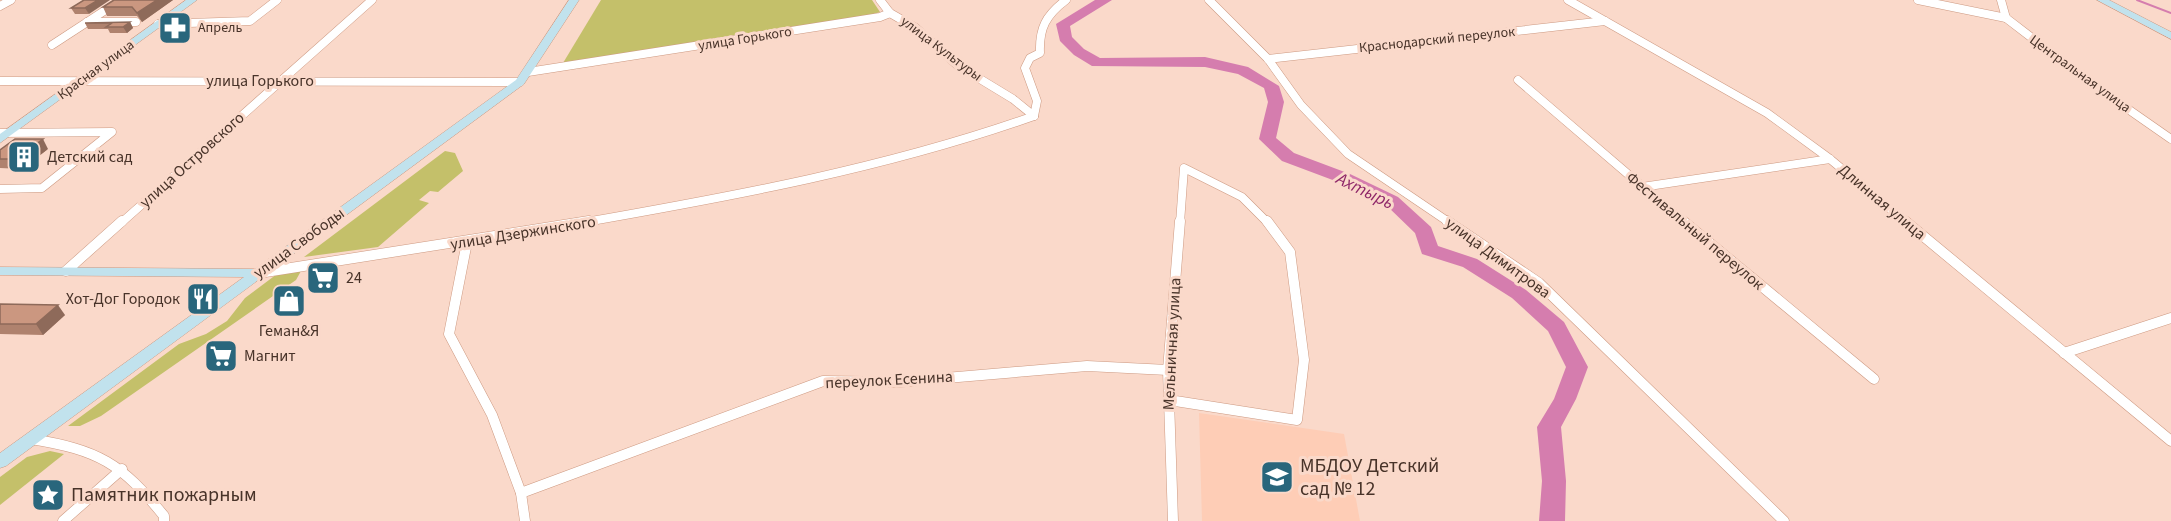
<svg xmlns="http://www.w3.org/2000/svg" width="2171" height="521" font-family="'Source Sans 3',sans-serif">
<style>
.built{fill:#fecdb6}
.green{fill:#c4c06a}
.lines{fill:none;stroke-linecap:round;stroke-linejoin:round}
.stream{stroke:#d57dae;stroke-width:2}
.river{fill:#d57dae;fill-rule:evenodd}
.street-far1-casing{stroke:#cd9981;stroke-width:9}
.street-casing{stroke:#cd9981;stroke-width:11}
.secondary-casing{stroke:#cd9981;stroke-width:1}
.street-far1{stroke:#fff;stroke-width:8}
.street{stroke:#fff;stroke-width:10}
.secondary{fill:#c1e2ed;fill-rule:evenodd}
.wall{fill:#af826e}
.shaded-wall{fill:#8e6a5a}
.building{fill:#cb9780;stroke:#8e6a5a;stroke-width:1.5}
.labels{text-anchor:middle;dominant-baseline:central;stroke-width:6;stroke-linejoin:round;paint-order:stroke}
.far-poi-label{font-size:14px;fill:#483329;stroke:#fad9ca;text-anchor:start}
.far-street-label{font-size:14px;fill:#483329;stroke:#fad9ca}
.street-label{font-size:16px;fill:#483329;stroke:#fad9ca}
.poi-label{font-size:16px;fill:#483329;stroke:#fad9ca;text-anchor:start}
.water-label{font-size:18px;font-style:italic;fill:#8e2668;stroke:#fad9ca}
.near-poi-label{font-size:20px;fill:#483329;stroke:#fad9ca;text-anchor:start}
</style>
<rect width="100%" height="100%" fill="#fad9ca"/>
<polygon class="built" points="1199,413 1344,434 1360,521 1202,521"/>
<g class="green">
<polygon points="601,0 872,0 880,12 871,15 563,63"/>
<polygon points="445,151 455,153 463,171 438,192 430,191 419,200 429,203 378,247 304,257"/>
<polygon points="301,271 296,280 101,416 80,426 68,426 179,344 206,334 227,321 245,298 277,274"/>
<polygon points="50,451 64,454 0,505 0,477 27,457"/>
</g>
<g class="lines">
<polyline class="stream" points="2137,0 2171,13"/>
<polygon class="river" points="1095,0 1112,0 1070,26 1072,37 1084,49 1100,58 1205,57 1248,67 1279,86 1284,102 1276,138 1294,153 1350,174 1398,197 1431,227 1438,246 1477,259 1526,290 1564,322 1588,367 1576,399 1561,427 1566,481 1565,521 1539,521 1542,481 1537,427 1554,399 1566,367 1548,331 1512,298 1463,267 1422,254 1415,233 1386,205 1338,182 1282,161 1259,139 1268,102 1264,88 1238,74 1205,67 1092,66 1074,55 1060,41 1056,24"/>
<defs>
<g id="street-far1">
<polyline points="880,0 890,13 916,28 957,65 1013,99 1034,116"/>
<polyline points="1209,0 1268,59 1301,105 1348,154 1450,223"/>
<polyline points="1568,0 1767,113 1830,159 1907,223"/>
<polyline points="1918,0 2006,18"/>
<polyline points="2001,0 2006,18 2092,84 2171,139"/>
<polyline points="0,6 11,0"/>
<polyline points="87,22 136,22"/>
<polyline points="158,24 250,21 277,0"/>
<polyline points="52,45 121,0"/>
<polyline points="1268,59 1605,21"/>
<polyline points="528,72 880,17 890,13"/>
<polyline points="1518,80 1685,223"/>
<polyline points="0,81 520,82"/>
<path d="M1034 116 1037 101 1025 68 1030 58 1040 53C1039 28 1046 15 1066 0"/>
<polyline points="0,133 112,132 42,188 0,189"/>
<polyline points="1642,187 1830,159"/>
<polyline points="121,223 372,0"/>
<path d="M580 223C734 196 887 168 1034 116"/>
<polyline points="1180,223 1184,168 1242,197 1268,223"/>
</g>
<g id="street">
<polyline points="1447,221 1539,283 1784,521"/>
<polyline points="1683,221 1874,379"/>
<polyline points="1905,221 2171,441"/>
<polyline points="467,242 449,334 492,415 521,493 525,521"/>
<polyline points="66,271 122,221"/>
<polyline points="259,273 589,221"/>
<polyline points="2064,353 2171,318"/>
<polyline points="1169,400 1297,420 1304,360 1290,252 1267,221"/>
<polyline points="1169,400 1173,521"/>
<polyline points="1169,400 1168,370 1180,221"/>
<path d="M31 439C99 450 121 463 164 516V521"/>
<polyline points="521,493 823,381 899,382 1087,366 1168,370"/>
<polyline points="63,521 122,469"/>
</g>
<g id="secondary">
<polygon points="186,0 197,0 0,143 0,134"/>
<polygon points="569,0 579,0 524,84 6,466 0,468 0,453 244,277 0,275 0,267 255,269 516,80"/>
<polygon points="2097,0 2109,0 2171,32 2171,39"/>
</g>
</defs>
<use href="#street-far1" class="street-far1-casing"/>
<use href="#street" class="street-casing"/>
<use href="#secondary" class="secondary-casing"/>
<use href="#street-far1" class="street-far1"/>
<use href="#street" class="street"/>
<use href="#secondary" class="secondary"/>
</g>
<g class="wall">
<polygon points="84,0 89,14 75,14 71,8"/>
<polygon points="114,0 173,0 142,22 137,16 107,16 103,7"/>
<polygon points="130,22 133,28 127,33 110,33 108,29 88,29 85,23"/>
<polygon points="48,149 22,169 0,168 0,150"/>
<polygon points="0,304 65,315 43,335 0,334"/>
</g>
<g class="shaded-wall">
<polygon points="98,0 110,0 89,14 85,8"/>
<polygon points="157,0 173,0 142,22 137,13"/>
<polygon points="130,22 133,28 127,33 123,27"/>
<polygon points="43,139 48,149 22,169 16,159"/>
<polygon points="58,305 65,315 43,335 36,324"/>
</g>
<g class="building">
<polygon points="84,0 98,0 85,8 71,8"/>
<polygon points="114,0 157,0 137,13 132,7 103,7"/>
<polygon points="130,22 123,27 106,27 112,23 85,23"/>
<polygon points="15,139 43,139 16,159 0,159 0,150"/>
<polygon points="0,304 58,305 36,324 0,324"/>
</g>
<defs>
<symbol id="pharmacy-square" viewBox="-11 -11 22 22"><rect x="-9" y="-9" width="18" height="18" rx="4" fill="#29667c" stroke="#fad9ca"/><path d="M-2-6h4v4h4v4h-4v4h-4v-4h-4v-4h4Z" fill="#fff"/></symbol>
<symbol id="building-square" viewBox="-11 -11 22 22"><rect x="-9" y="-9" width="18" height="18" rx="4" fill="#29667c" stroke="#fad9ca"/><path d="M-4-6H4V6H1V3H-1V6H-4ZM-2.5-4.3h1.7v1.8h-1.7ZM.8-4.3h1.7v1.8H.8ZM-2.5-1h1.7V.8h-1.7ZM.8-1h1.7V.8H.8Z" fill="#fff"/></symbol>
<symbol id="supermarket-square" viewBox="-11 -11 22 22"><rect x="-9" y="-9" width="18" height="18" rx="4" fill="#29667c" stroke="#fad9ca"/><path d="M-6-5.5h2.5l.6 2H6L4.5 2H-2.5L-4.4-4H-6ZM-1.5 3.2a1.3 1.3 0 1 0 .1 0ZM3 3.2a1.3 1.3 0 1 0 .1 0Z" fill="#fff"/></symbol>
<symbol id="restaurant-square" viewBox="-11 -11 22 22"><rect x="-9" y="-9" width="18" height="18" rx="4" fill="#29667c" stroke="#fad9ca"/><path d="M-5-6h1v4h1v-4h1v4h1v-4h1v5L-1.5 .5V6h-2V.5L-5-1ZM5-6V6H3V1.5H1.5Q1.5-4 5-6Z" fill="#fff"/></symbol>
<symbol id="shop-square" viewBox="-11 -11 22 22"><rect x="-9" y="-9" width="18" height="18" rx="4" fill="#29667c" stroke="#fad9ca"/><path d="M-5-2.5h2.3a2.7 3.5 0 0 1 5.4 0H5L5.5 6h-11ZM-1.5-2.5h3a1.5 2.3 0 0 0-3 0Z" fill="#fff"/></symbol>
<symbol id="school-square" viewBox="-11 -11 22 22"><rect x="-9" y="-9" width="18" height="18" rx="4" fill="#29667c" stroke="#fad9ca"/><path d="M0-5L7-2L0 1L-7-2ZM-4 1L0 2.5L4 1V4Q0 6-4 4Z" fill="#fff"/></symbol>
<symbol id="sight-square" viewBox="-11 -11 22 22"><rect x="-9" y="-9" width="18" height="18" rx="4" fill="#29667c" stroke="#fad9ca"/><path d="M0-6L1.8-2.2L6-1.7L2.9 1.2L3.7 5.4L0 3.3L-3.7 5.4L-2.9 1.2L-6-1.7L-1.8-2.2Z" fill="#fff"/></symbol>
</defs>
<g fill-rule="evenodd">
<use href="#pharmacy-square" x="156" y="9" width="38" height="38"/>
<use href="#building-square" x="5" y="138" width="38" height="38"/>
<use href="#supermarket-square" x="304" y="259" width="38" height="38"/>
<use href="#restaurant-square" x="184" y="280" width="38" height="38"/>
<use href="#shop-square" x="270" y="282" width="38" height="38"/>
<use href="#supermarket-square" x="202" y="337" width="38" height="38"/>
<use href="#school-square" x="1258" y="458" width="38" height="38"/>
<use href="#sight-square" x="29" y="476" width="38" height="38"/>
</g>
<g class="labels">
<g class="far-poi-label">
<text x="198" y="28">Апрель</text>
</g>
<g class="far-street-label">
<text transform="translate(745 39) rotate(-9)">улица Горького</text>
<text transform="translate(1437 40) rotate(-6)">Краснодарский переулок</text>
<text transform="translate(941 49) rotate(37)">улица Культуры</text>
<text transform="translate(96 70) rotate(-36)">Красная улица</text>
<text transform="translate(2080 74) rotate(36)">Центральная улица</text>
</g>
<g class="street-label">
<text x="260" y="81">улица Горького</text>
<text transform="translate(192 160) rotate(-42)">улица Островского</text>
<text transform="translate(1882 202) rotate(40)">Длинная улица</text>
<text transform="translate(1695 231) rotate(40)">Фестивальный переулок</text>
<text transform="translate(523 233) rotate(-9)">улица Дзержинского</text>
<text transform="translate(299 243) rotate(-36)">улица Свободы</text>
<text transform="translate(1498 258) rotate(36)">улица Димитрова</text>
<text transform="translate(1172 344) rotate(-87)">Мельничная улица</text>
<text transform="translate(889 380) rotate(-3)">переулок Есенина</text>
</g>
<g class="poi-label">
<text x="47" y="157">Детский сад</text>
<text x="346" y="278">24</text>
<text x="180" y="299" text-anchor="end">Хот-Дог Городок</text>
<text x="289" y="331" text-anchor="middle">Геман&amp;Я</text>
<text x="244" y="356">Магнит</text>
</g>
<g class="water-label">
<text transform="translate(1365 191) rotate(26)">Ахтырь</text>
</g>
<g class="near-poi-label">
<text x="1300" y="466">МБДОУ Детский<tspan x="1300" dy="23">сад № 12</tspan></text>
<text x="71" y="495">Памятник пожарным</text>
</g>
</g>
</svg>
